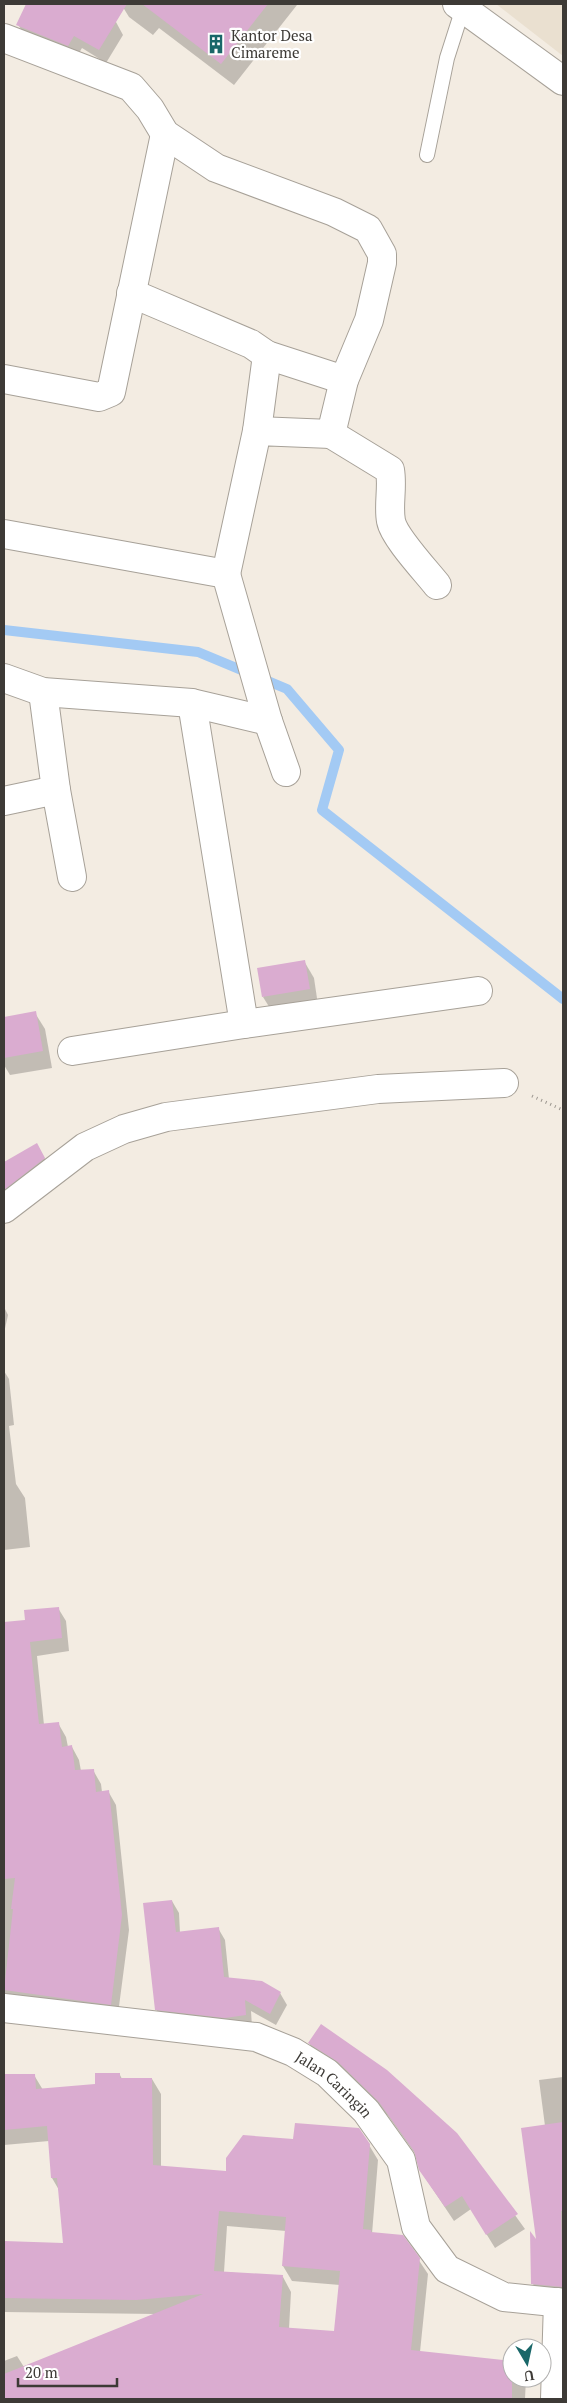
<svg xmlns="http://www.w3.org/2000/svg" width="567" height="2403" font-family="'PT Serif',serif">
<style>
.built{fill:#eae0d0}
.shadow{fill:#0003;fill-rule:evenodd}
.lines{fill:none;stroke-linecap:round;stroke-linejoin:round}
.stream{stroke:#a3caf4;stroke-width:10}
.building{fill:#daacd0;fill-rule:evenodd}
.lane-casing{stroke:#a7a198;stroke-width:16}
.street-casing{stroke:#a7a198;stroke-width:30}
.highway-casing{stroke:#a7a198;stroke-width:30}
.path{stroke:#9b968f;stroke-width:3;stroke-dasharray:1 4;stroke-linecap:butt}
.lane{stroke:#fff;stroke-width:14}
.street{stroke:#fff;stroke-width:28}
.highway{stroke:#fff;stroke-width:28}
.labels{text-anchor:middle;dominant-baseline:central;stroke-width:4.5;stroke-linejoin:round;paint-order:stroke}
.poi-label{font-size:15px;fill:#3d3a36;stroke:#fff;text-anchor:start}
.street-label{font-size:15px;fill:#3d3a36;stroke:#fff}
</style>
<rect width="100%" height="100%" fill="#f3ece2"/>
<polygon class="built" points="496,4 563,4 563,56"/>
<g class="shadow">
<polygon points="31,4 83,4 116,22 123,35 106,63 82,48 76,58 27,39 19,26"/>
<polygon points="121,4 296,4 297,5 234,85 159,28 153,35 129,17"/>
<polygon points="304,961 314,978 318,1005 273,1013 263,997"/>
<polygon points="35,1013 45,1029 52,1068 10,1075 4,1065 4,1018"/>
<polygon points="37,1145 53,1173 4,1210 4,1164"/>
<polygon points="4,1307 8,1315 4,1333"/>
<polygon points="4,1371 9,1379 14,1425 9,1426 16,1484 25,1498 30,1547 4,1550"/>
<polygon points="58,1608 66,1621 69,1651 37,1656 44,1725 58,1723 66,1737 68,1747 72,1747 79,1760 81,1771 93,1770 101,1784 102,1792 108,1791 116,1805 129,1930 118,2014 4,1999 4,1624 27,1621"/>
<polygon points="172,1901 179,1913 180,1933 218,1928 225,1940 229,1979 280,1993 287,2005 276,2025 251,2011 252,2027 163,2021 156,2009"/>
<polygon points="309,2043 456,2134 525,2229 495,2248 471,2209 454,2221 420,2170 416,2155 388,2116 347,2076 317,2057"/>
<path d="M4 2075H34L43 2090 97 2085 120 2075 122 2079H152L161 2094V2167L227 2172 369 2145 378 2160 372 2234 418 2259 428 2274 420 2352 512 2362V2378H526L525 2399H10L4 2384V2361L17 2356 24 2367 155 2314 4 2312V2242L64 2244 59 2190 52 2178 49 2141 4 2145ZM227 2226 286 2231 283 2266 292 2281 340 2285 336 2332 289 2329 291 2292 283 2277 224 2272Z"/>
<polygon points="563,2077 563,2299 541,2297 533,2284 538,2244 545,2126 539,2080"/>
</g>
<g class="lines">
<polyline class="stream" points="4,630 198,652 287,689 339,750 322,810 563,999"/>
</g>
<g class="building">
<polygon points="26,4 127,4 99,50 74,36 68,46 16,25"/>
<polygon points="142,4 268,4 221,64"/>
<polygon points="305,960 310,989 262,997 257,968"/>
<polygon points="36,1011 43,1051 4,1058 4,1017"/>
<polygon points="37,1143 45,1158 4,1190 4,1162"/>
<polygon points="59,1607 62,1638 30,1642 39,1724 59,1722 62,1747 72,1745 75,1770 94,1769 96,1792 109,1790 122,1915 111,2005 4,1990 13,1909 11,1909 15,1878 4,1879 4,1622 25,1620 24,1610"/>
<polygon points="172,1900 176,1932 219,1927 224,1977 262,1981 281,1992 270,2014 245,2000 246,2015 225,2018 155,2010 143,1903"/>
<polygon points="321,2024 387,2070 457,2133 518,2214 486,2235 462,2196 445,2207 419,2170 414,2151 379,2102 338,2062 308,2043"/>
<path d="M95 2073H120V2078H152L153 2165 226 2171V2158L243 2135 293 2139 295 2123 359 2128 370 2144 363 2229 371 2230V2232L403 2235 420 2258 411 2350 512 2361V2399H4V2374L203 2294 136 2300 4 2298V2241L63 2243 57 2178H51L47 2126 4 2130V2074H35L36 2089 95 2084ZM219 2211 286 2217 282 2266 340 2271 334 2331 279 2327 283 2275 214 2271Z"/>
<polygon points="563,2122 563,2211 561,2211 563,2287 531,2284 530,2231 536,2239 521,2128"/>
</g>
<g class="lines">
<defs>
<polyline id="lane" points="427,155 447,58 463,8"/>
<g id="street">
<path d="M4 38 131 87 150 109 165 134 216 168 334 212 368 229 382 254V263L369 320 344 380 331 434 390 470C393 487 388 505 391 521 394 537 426 571 437 585"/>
<polyline points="131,293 251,344 267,355 344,380"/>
<polyline points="4,379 99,397 111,392 165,134"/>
<polyline points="257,431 267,355"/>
<polyline points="4,534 226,574 268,721 286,772"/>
<polyline points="226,574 257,431 331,434"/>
<polyline points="4,678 43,692 192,703 268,721"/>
<polyline points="192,703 244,1024"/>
<polyline points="56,790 72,877"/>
<polyline points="4,801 56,790 43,692"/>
<polyline points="72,1051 244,1024 478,991"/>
<polyline points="4,1209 85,1147 124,1129 166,1117 378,1089 504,1083"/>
<path id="s1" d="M4 2008 256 2037 293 2052 327 2073 366 2111 401 2160 416 2227 447 2269 504 2297 563 2303"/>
<polyline points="555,2399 558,2302"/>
</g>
<polyline id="highway" points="457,4 563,81"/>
</defs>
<use href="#lane" class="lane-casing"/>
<use href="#street" class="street-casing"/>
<use href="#highway" class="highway-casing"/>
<polyline class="path" points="532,1096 563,1110"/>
<use href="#lane" class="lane"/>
<use href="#street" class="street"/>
<use href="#highway" class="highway"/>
</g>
<defs>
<symbol id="building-bare" viewBox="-9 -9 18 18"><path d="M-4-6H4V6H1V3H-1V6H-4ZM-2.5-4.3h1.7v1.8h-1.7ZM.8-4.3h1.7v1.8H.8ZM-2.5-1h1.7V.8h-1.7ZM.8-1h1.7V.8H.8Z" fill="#196769" stroke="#fff" stroke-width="2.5" paint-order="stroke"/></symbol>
</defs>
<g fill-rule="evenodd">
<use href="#building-bare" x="202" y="30" width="28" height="28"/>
</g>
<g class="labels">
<g class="poi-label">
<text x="231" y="35">Kantor Desa<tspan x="231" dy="17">Cimareme</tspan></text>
</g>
<g class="street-label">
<text stroke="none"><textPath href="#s1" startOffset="346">Jalan Caringin</textPath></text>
</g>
</g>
<rect width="567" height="2403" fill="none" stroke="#3d3a36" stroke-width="10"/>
<g transform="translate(527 2363) rotate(171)"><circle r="24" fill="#ffffff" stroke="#b1b0af"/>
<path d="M0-4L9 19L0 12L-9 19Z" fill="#196769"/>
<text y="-8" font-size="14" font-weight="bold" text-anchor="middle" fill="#3d3a36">U</text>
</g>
<path d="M18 2378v8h99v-8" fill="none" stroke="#3d3a36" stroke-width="2.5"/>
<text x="25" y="2378" font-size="15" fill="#3d3a36" stroke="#ffffff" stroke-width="4" paint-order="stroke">20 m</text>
</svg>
